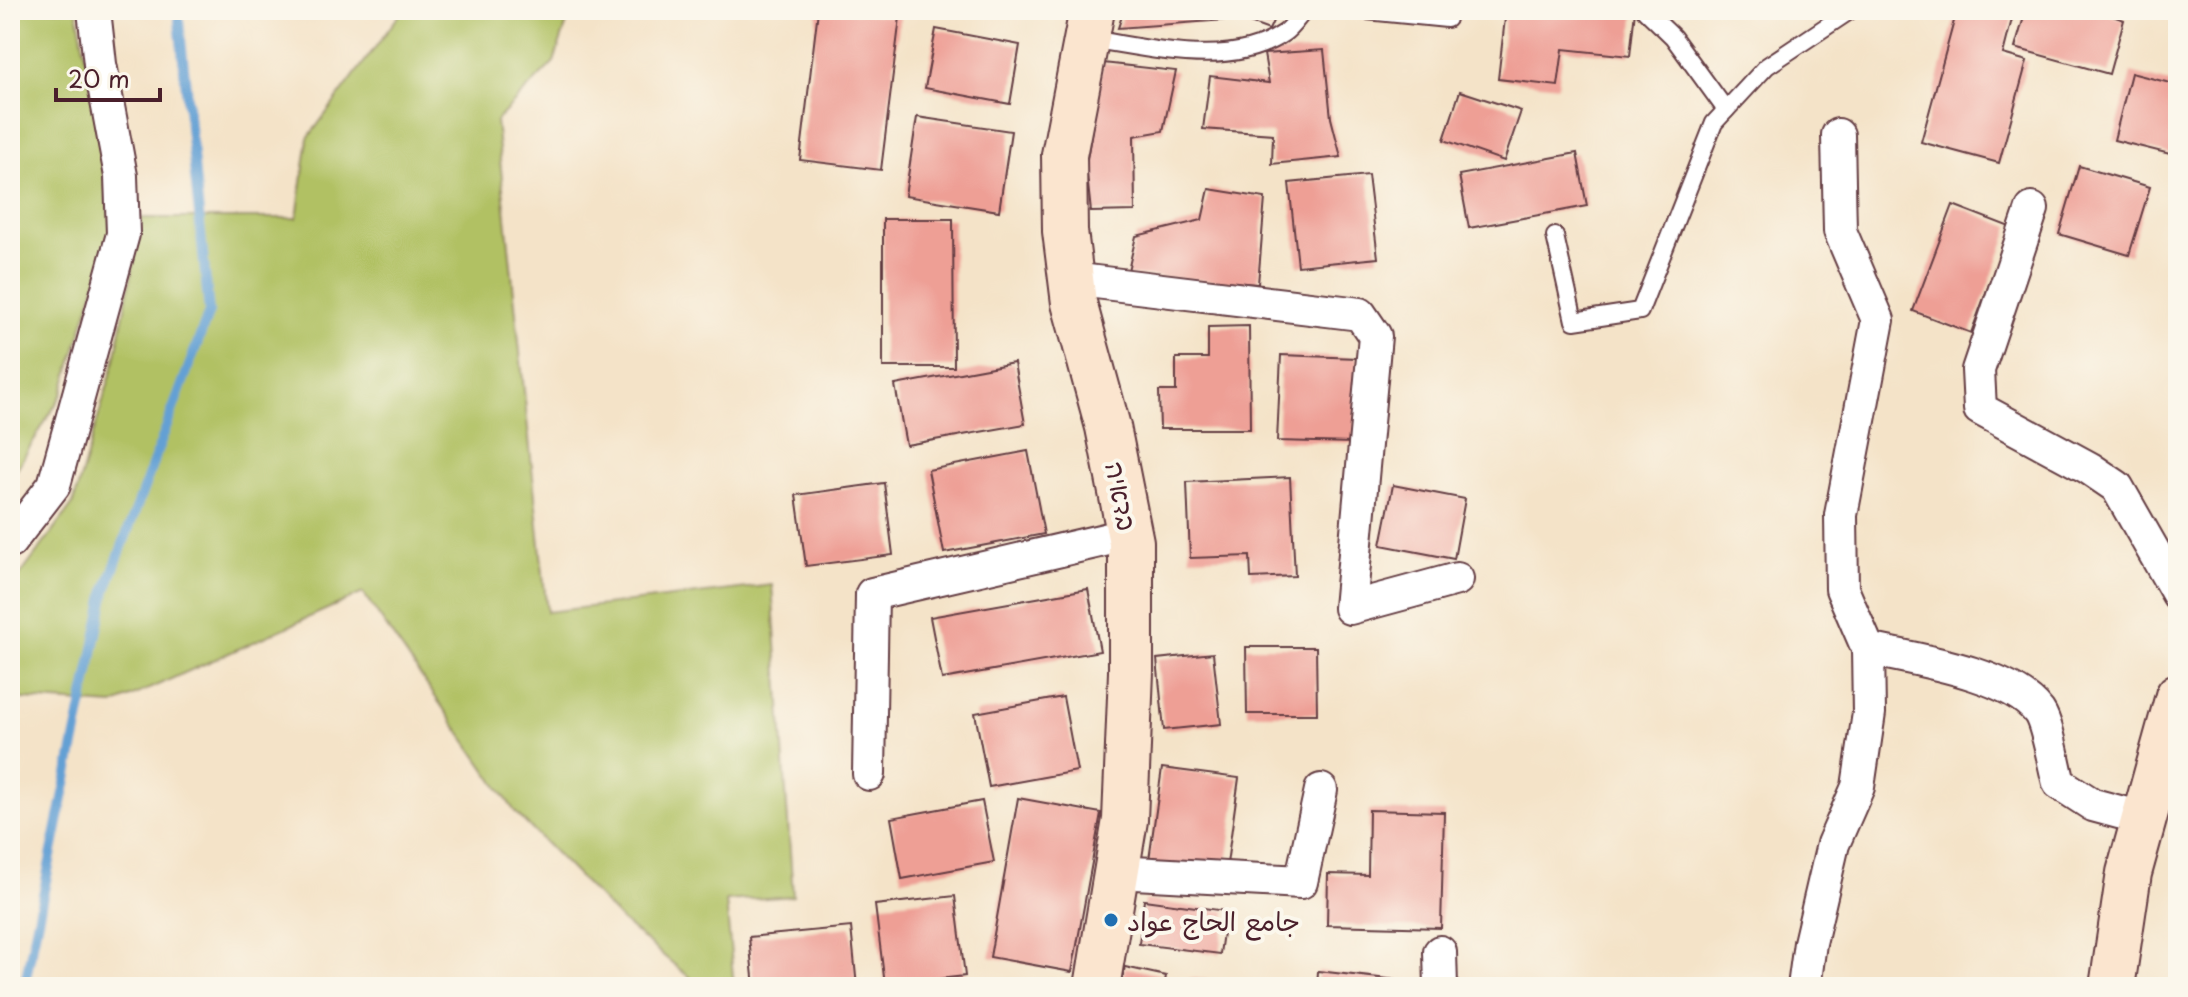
<svg xmlns="http://www.w3.org/2000/svg" width="2188" height="997" font-family="'Playpen Sans','Playpen Sans Arabic','Playpen Sans Hebrew',sans-serif">
<style>
.green{fill:#b1c164;stroke:#7e7048;stroke-width:2}
.lines{fill:none;stroke-linecap:round;stroke-linejoin:round}
.stream{stroke:#64a0d4;stroke-width:10}
.building{fill:#ee9f95}
.lane-casing{stroke:#643c43;stroke-width:20}
.street-casing{stroke:#643c43;stroke-width:36}
.secondary-casing{stroke:#643c43;stroke-width:48}
.lane{stroke:#fff;stroke-width:16}
.street{stroke:#fff;stroke-width:32}
.secondary{stroke:#fbe5cf;stroke-width:44}
.poi-dot{fill:#1f6fb2;stroke:#fbf7ec;stroke-width:3}
.labels{text-anchor:middle;dominant-baseline:central;stroke-width:8;stroke-linejoin:round;paint-order:stroke}
.street-label{font-size:26px;fill:#4a1f2b;stroke:#fbf7ec}
.poi-label{font-size:26px;fill:#4a1f2b;stroke:#fbf7ec;text-anchor:start}
</style>
<rect width="100%" height="100%" fill="#fbf7ec"/>
<filter id="ink" filterUnits="userSpaceOnUse"><feTurbulence type="fractalNoise" baseFrequency=".0125" numOctaves="2"/><feDisplacementMap in="SourceGraphic" scale="16" xChannelSelector="R" yChannelSelector="G"/><feConvolveMatrix kernelMatrix="1 2 1 2 8 2 1 2 1" color-interpolation-filters="sRGB"/></filter>
<filter id="wash" filterUnits="userSpaceOnUse"><feTurbulence type="fractalNoise" baseFrequency=".006" numOctaves="4" result="noise"/><feDisplacementMap in="SourceGraphic" scale="32" xChannelSelector="R" yChannelSelector="G"/><feGaussianBlur stdDeviation="1.8" result="paint"/><feColorMatrix in="noise" values="0 0 0 0 0 0 0 0 0 0 0 0 0 0 0 0 0 1.4 0 .05"/><feComposite in="paint" operator="in"/></filter>
<g filter="url(#wash)">
<rect width="100%" height="100%" fill="#f4e3c8"/>
<g class="green">
<polygon points="10,10 77,10 98,128 111,234 62,394 10,480"/>
<polygon points="403,10 571,10 554,62 496,121 547,612 772,585 793,896 726,901 734,987 701,987 622,921 516,813 363,593 113,705 10,698 10,589 73,504 115,360 142,218 297,218 308,138"/>
</g>
<g class="lines">
<polyline class="stream" points="24,987 106,590 209,312 178,10"/>
</g>
<g id="blocks">
<g class="building">
<polygon points="818,10 900,17 881,170 800,160"/>
<polygon points="1124,10 1278,10 1269,30 1239,19 1118,28"/>
<polygon points="1506,10 1635,10 1630,56 1563,49 1558,86 1498,79"/>
<polygon points="1957,10 1978,10 2012,19 2003,54 2027,61 1999,163 1921,142"/>
<polygon points="2026,10 2096,10 2124,20 2109,74 2015,48"/>
<polygon points="936,29 1020,45 1010,104 925,88"/>
<polygon points="1324,50 1331,118 1341,157 1272,164 1273,134 1203,129 1210,76 1269,83 1264,54"/>
<polygon points="1103,63 1176,71 1163,131 1134,136 1135,211 1091,212 1086,165"/>
<polygon points="2131,73 2178,85 2178,156 2114,140"/>
<polygon points="1460,91 1521,111 1504,161 1444,140"/>
<polygon points="917,117 1011,131 999,211 905,196"/>
<polygon points="1577,153 1587,206 1469,228 1459,175"/>
<polygon points="2079,166 2150,187 2129,255 2059,234"/>
<polygon points="1368,175 1378,258 1298,266 1289,183"/>
<polygon points="1209,189 1265,198 1258,284 1127,275 1136,236 1202,220"/>
<polygon points="1953,205 2010,227 1971,333 1913,311"/>
<polygon points="883,219 953,219 954,367 883,367"/>
<polygon points="1249,326 1250,429 1160,429 1159,391 1176,391 1176,358 1208,358 1208,327"/>
<polygon points="1281,355 1357,358 1354,443 1277,441"/>
<polygon points="1014,363 1025,424 906,445 895,385"/>
<polygon points="1028,451 1044,534 944,553 928,470"/>
<polygon points="1290,477 1295,576 1251,578 1250,556 1190,558 1187,482"/>
<polygon points="884,483 893,555 806,566 796,495"/>
<polygon points="1393,485 1465,499 1454,559 1381,545"/>
<polygon points="1088,589 1100,651 942,679 930,617"/>
<polygon points="1246,647 1316,647 1317,714 1247,714"/>
<polygon points="1213,653 1221,724 1164,730 1157,659"/>
<polygon points="1063,697 1077,771 989,787 975,713"/>
<polygon points="1162,768 1239,778 1225,878 1148,867"/>
<polygon points="1018,798 1101,813 1072,972 990,957"/>
<polygon points="982,801 994,862 902,879 891,818"/>
<polygon points="1369,810 1444,812 1441,928 1327,925 1328,874 1368,875"/>
<polygon points="955,896 965,976 885,985 875,905"/>
<polygon points="1144,900 1226,911 1220,954 1139,944"/>
<polygon points="851,927 857,987 754,987 749,937"/>
<polygon points="1125,967 1166,976 1164,987 1120,987"/>
<polygon points="1318,971 1396,980 1395,987 1317,987"/>
<polygon points="1189,978 1231,982 1230,987 1188,987"/>
</g>
</g>
</g>
<g filter="url(#ink)">
<use href="#blocks" fill-opacity="0" stroke="#643c43" stroke-width="2"/>
<g class="lines">
<defs>
<g id="lane">
<polyline points="1357,10 1447,19"/>
<polyline points="1645,10 1673,37 1726,110"/>
<path d="M1088 39C1148 47 1229 71 1284 33 1292 28 1298 17 1305 10"/>
<polyline points="1555,236 1574,321 1640,311 1714,123 1767,66 1851,10"/>
</g>
<g id="street">
<path d="M1838 135 1840 231 1878 320 1841 515 1842 589 1868 649C1913 659 2010 673 2039 712 2048 725 2054 766 2059 783L2093 805 2145 819"/>
<polyline points="2032,209 1978,370 1980,409 2089,468 2117,487 2178,594"/>
<polyline points="1071,279 1360,314 1375,336 1350,608 1457,579"/>
<polyline points="10,542 54,485 123,234 121,176 100,64 94,10"/>
<polyline points="869,774 872,594 1130,534"/>
<polyline points="1116,872 1301,882 1321,790"/>
<polyline points="1440,952 1441,987"/>
<polyline points="1804,987 1810,943 1833,844 1858,787 1869,713 1868,649"/>
</g>
<g id="secondary">
<polyline points="1092,10 1064,155 1065,231 1074,303 1108,427 1131,542 1131,672 1125,820 1097,987"/>
<polyline points="2112,987 2129,873 2178,696"/>
</g>
</defs>
<use href="#lane" class="lane-casing"/>
<use href="#street" class="street-casing"/>
<use href="#secondary" class="secondary-casing"/>
<use href="#lane" class="lane"/>
<use href="#street" class="street"/>
<use href="#secondary" class="secondary"/>
</g>
</g>
<circle class="poi-dot" cx="1111" cy="920" r="8"/>
<g class="labels">
<g class="street-label">
<text transform="translate(1122 496) rotate(79)">בדאיה</text>
</g>
<g class="poi-label">
<text x="1127" y="920">جامع الحاج عواد</text>
</g>
</g>
<rect width="2188" height="997" fill="none" stroke="#fbf7ec" stroke-width="40"/>
<path d="M56 88v12h104v-12" fill="none" stroke="#4a1f2b" stroke-width="4"/>
<text x="68" y="88" font-size="24" fill="#4a1f2b" stroke="#fbf7ec" stroke-width="6" paint-order="stroke">20 m</text>
</svg>
